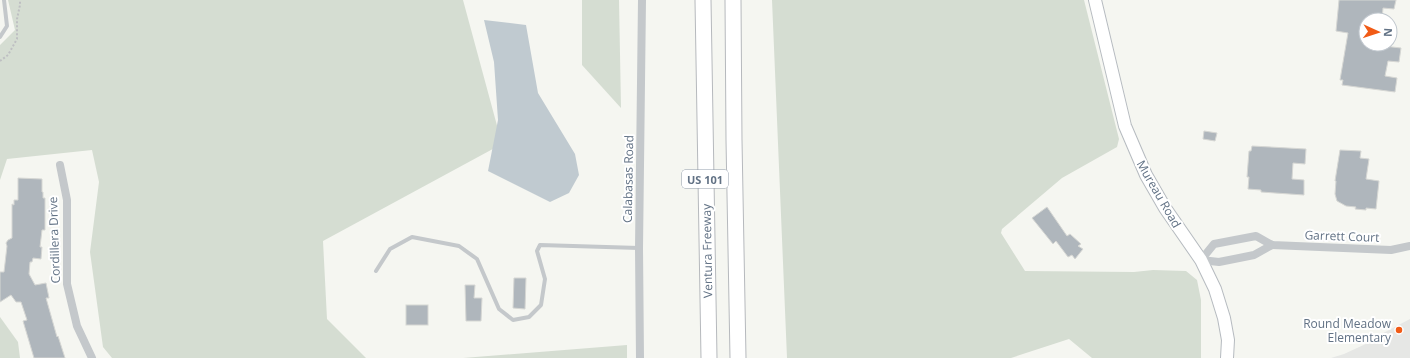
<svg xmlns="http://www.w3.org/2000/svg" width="1410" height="358" font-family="'Open Sans',sans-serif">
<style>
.built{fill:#e6e7e5}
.green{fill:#d5ddd2}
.water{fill:#c0cad0}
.building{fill:#afb6bc;stroke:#d6d7d4}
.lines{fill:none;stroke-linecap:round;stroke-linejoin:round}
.secondary-casing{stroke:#b6bbc0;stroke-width:14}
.highway-casing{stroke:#b6b9bd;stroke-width:17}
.path{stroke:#bebfc2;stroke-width:2;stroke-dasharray:2 2;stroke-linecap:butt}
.lane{stroke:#c4c8cb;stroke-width:4}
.street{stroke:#c4c8cb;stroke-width:8}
.secondary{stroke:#fff;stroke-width:12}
.highway{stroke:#fff;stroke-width:15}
.poi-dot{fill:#f15b16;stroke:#fff;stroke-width:1.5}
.labels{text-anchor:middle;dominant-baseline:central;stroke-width:4;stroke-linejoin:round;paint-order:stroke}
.shield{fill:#fff;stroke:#919caa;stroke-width:1}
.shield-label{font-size:11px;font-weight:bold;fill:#627285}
.street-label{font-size:12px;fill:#627285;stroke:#fff}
.poi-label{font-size:12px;fill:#627285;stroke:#fff;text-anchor:end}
</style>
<rect width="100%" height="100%" fill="#f5f6f1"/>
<polygon class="built" points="1410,319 1410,358 1331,358 1344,354 1370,342 1370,340"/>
<g class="green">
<polygon points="8,0 463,0 502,144 323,241 327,319 366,358 112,358 103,347 90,252 99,182 92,150 7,159 0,180 0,45 15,30"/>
<polygon points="582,0 619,0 621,108 582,65"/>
<polygon points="772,0 1084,0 1119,139 1117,147 1062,178 1002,229 1001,233 1025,271 1134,272 1153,270 1186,271 1197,280 1201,300 1201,358 1092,358 1069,339 1011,358 787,358"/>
<polygon points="0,317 18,342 20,358 0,358"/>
<polygon points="627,345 627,358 463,358"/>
</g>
<polygon class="water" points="484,20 526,25 538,93 575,154 579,175 569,193 550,202 488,171 498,120 494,62"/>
<g class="building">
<polygon points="1339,0 1396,0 1394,9 1383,8 1382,20 1366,20 1366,44 1401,48 1399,62 1388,61 1385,76 1397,78 1395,92 1342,85 1343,80 1340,80 1348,33 1336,31"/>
<polygon points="1204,131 1217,133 1215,141 1203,139"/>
<polygon points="1252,146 1306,149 1305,164 1293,163 1292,179 1304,180 1304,195 1261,192 1261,190 1248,189 1249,177 1247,177 1249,151 1251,151"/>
<polygon points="1340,150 1361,151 1360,158 1369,159 1366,179 1379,181 1376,209 1366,208 1366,210 1355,209 1356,207 1346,206 1337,201 1335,194 1336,181 1335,181"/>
<polygon points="18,178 42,179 42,192 43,192 43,198 45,198 45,230 42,230 40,247 42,247 41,259 33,258 32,262 30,262 29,274 35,285 46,283 49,298 46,298 57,337 58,336 65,358 34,358 23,321 27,320 21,302 16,302 11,295 0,302 0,272 4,272 7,246 6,243 8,240 12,238 12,204 14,205 14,200 18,200"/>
<polygon points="1047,207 1067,236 1070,234 1081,244 1078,246 1083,249 1075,259 1072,255 1068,257 1056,241 1053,244 1032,218"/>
<polygon points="514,278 526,278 525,309 513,308"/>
<polygon points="465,285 475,285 474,298 482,298 481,321 466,321"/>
<rect x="406" y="305" width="22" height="20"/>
</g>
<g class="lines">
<defs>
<polyline id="secondary" points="1095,0 1125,126 1146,175 1165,208 1201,260 1215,289 1224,318 1228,340 1227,358"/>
<g id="highway">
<polyline points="703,0 709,358"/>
<polyline points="733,0 734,140 738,358"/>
</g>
</defs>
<use href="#secondary" class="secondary-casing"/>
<use href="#highway" class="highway-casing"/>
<polyline class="path" points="0,61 8,55 17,39 17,19 20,5 20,0"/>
<g class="lane">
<polyline points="0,37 7,26 4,0"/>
<polyline points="376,271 390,249 412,237 459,246 477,259 499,309 513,320 529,317 541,305 545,279 537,251 540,245 639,248"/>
</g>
<g class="street">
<polyline points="60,165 67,200 67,284 77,326 92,358"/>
<polyline points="1201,260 1214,244 1256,236 1272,245 1391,250 1410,246"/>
<polyline points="1201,260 1219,262 1254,255 1272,245"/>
<polyline points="640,358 639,248 642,0"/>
</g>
<use href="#secondary" class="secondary"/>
<use href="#highway" class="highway"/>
</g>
<circle class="poi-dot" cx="1399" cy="330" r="4"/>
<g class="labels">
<rect class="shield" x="682" y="170" width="46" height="18" rx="3"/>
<g class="shield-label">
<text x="705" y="179">US 101</text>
</g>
<g class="street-label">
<text transform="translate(628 179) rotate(-89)">Calabasas Road</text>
<text transform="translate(1159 194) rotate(60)">Mureau Road</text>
<text transform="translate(1342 236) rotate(2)">Garrett Court</text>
<text transform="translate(54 240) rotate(-92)">Cordillera Drive</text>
<text transform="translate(707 251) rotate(-91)">Ventura Freeway</text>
</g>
<g class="poi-label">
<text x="1391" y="323">Round Meadow<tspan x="1391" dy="14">Elementary</tspan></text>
</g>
</g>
<g transform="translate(1378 32) rotate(93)"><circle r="19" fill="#ffffff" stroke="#c0c7ce"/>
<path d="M0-3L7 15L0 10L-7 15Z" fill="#f15b16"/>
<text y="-6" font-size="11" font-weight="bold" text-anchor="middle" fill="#627285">N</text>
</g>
</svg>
